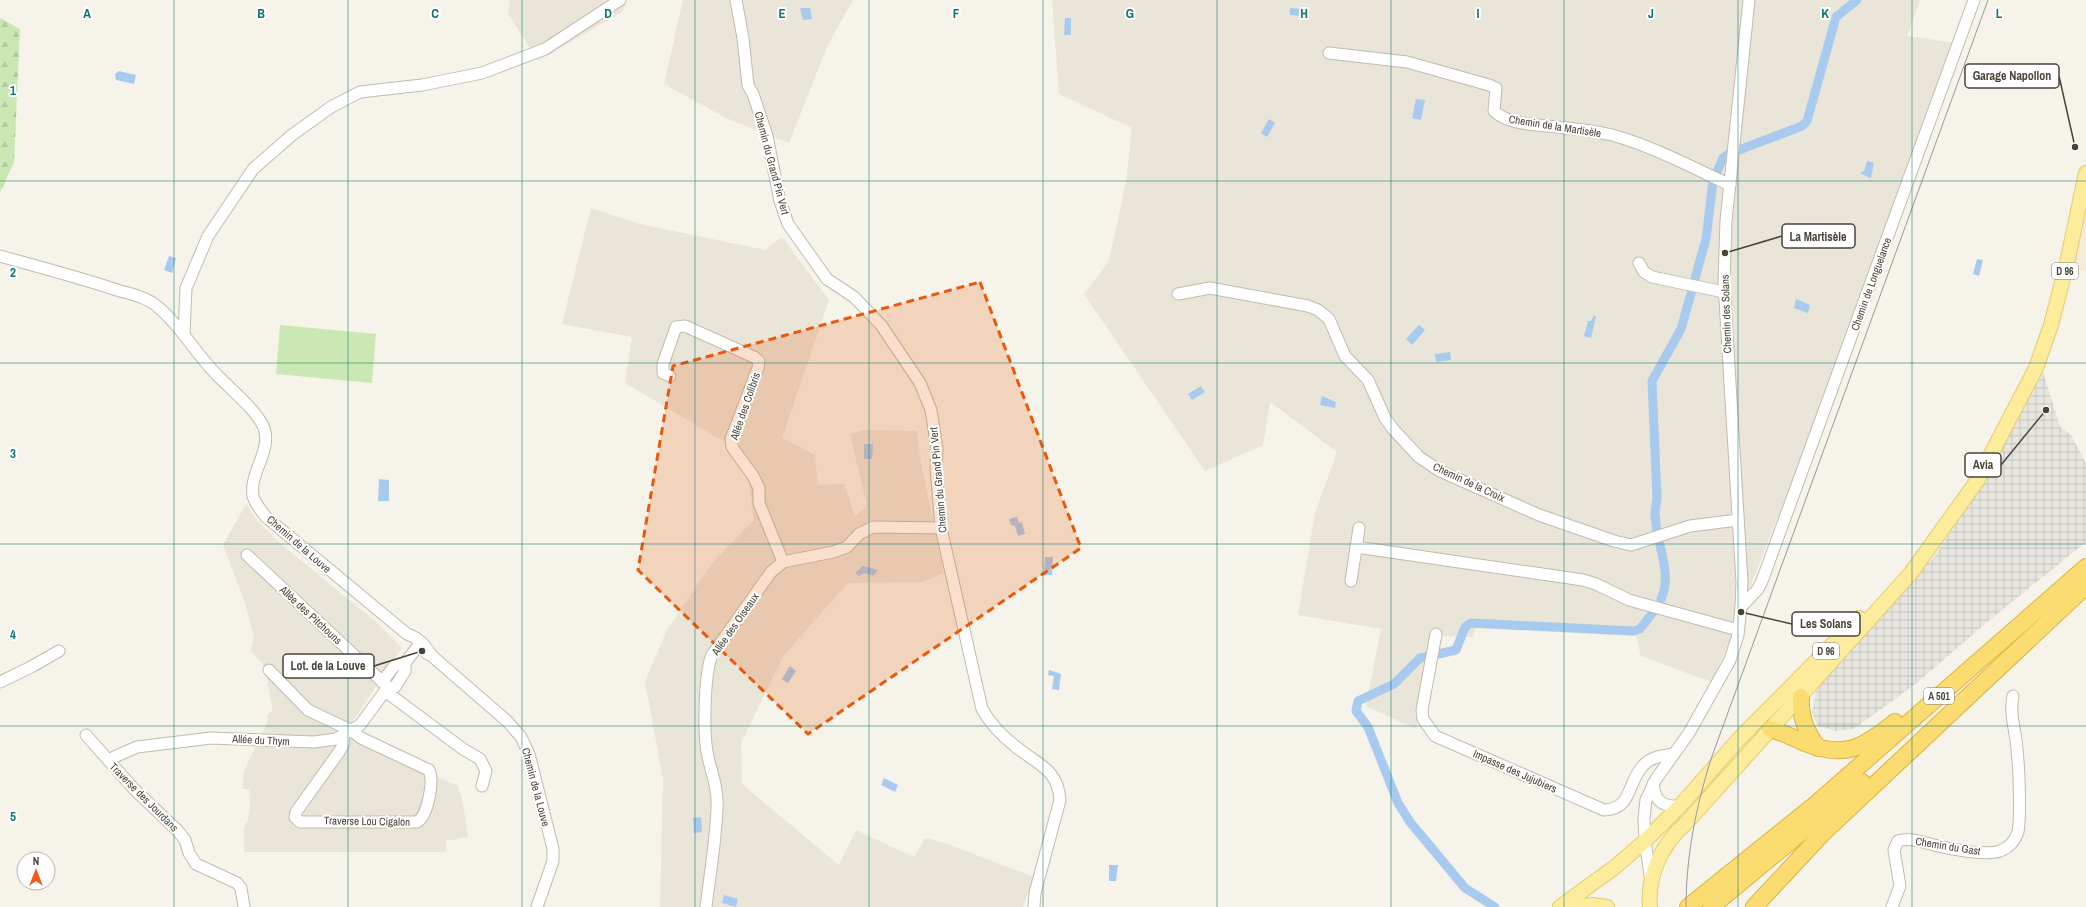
<svg xmlns="http://www.w3.org/2000/svg" width="2086" height="907" font-family="'Archivo Narrow',sans-serif">
<style>
.residential{fill:#e9e5d9}
.commercial{fill:#f5ecd7}
.industrial{fill:url(#industrial-grid)}
.forest{fill:url(#forest-firs)}
.park{fill:#cbe8b4}
.water{fill:#a9caef}
.lines{fill:none;stroke-linecap:round;stroke-linejoin:round}
.canal{stroke:#a9caef;stroke-width:9}
.minor-casing{stroke:#c0bcad;stroke-width:13}
.major-casing{stroke:#e2cc6b;stroke-width:16}
.highway-casing{stroke:#dbb33f;stroke-width:18}
.minor{stroke:#fff;stroke-width:11}
.major{stroke:#fcec9c;stroke-width:14}
.highway{stroke:#fbdc70;stroke-width:16}
.tram{stroke:#999;stroke-width:1}
.marked{fill:#e8590c;fill-opacity:0.2;stroke:#e8590c;stroke-width:3;stroke-dasharray:8 5;stroke-linejoin:round}
.grid{fill:none;stroke:#0f766e;stroke-width:1;stroke-opacity:0.55}
.labels{text-anchor:middle;dominant-baseline:central;stroke-width:4;stroke-linejoin:round;paint-order:stroke}
.shield{fill:#fff;stroke:#807c74;stroke-width:1}
.shield-label{font-size:10px;font-weight:bold;fill:#494438}
.street-label{font-size:11px;fill:#494438;stroke:#fff}
.grid-label{font-size:13px;text-anchor:middle;font-weight:bold;fill:#0f766e;stroke:#fff;stroke-width:4;stroke-linejoin:round;paint-order:stroke}
.leader{fill:none;stroke:#494438;stroke-width:1.5}
.callout-dot{fill:#494438;stroke:#fff;stroke-width:1.5}
.callout{fill:#fff;stroke:#494438;stroke-width:1.5}
.callout-label{font-size:12px;text-anchor:middle;font-weight:bold;fill:#494438}
</style>
<defs>
<pattern id="industrial-grid" width="8" height="8" patternUnits="userSpaceOnUse"><rect width="8" height="8" fill="#e7e5df"/><path d="M0 4h8M4 0v8" fill="none" stroke="#c8c6c0"/></pattern>
<pattern id="forest-firs" width="22" height="20" patternUnits="userSpaceOnUse"><rect width="22" height="20" fill="#cbe8b4"/><path d="M5 1l3.5 6h-7zM16 11l3.5 6h-7z" fill="#b0c89c"/></pattern>
</defs>
<rect width="100%" height="100%" fill="#f5f3ea"/>
<g class="residential">
<polygon points="510,0 627,0 622,12 538,61 508,13"/>
<polygon points="683,0 853,0 827,47 789,143 726,118 664,84"/>
<polygon points="1052,0 1920,0 1907,36 1955,43 1814,432 1766,546 1727,648 1711,682 1641,656 1636,636 1476,628 1473,637 1441,636 1416,729 1366,706 1381,629 1298,615 1315,513 1337,452 1270,402 1263,445 1205,471 1084,294 1109,261 1126,182 1132,128 1059,94"/>
<polygon points="591,208 640,224 765,250 782,237 829,300 782,438 815,455 818,485 844,484 855,516 867,506 850,434 865,430 917,431 921,463 944,573 923,582 848,583 784,655 741,743 742,784 839,865 856,830 914,857 925,838 945,843 1034,877 1023,907 660,907 663,780 645,681 667,630 712,563 754,520 745,454 625,383 632,337 562,324"/>
<polygon points="246,504 256,519 282,545 375,621 402,648 353,721 354,742 365,744 458,786 463,803 468,837 446,841 446,852 244,852 244,827 248,820 250,808 249,789 243,789 244,771 268,721 267,716 272,710 272,705 265,667 251,651 254,637 244,600 223,545"/>
</g>
<polygon class="commercial" points="2086,201 2086,271 2073,268"/>
<polygon class="industrial" points="2043,372 2060,427 2071,435 2086,464 2086,542 1986,623 1918,682 1854,729 1836,731 1818,726 1812,713 1816,690 1935,556 1986,478"/>
<polygon class="forest" points="0,18 20,29 14,162 0,193"/>
<polygon class="park" points="280,325 376,334 372,383 276,374"/>
<g class="water">
<polygon points="800,8 810,8 812,19 803,20"/>
<polygon points="1290,8 1305,9 1305,16 1290,15"/>
<polygon points="1065,18 1071,18 1071,35 1064,35"/>
<polygon points="119,71 136,75 134,84 116,80 115,74"/>
<polygon points="1416,99 1425,100 1421,120 1412,118"/>
<polygon points="1269,119 1275,123 1267,137 1261,133"/>
<polygon points="1867,161 1874,163 1871,178 1861,174 1861,172 1864,171"/>
<polygon points="169,256 176,258 172,273 164,270"/>
<polygon points="1977,259 1983,260 1979,276 1973,274"/>
<polygon points="1796,299 1810,305 1808,313 1794,308"/>
<polygon points="1594,315 1596,317 1591,338 1584,336 1588,321 1591,321"/>
<polygon points="1419,325 1425,330 1412,345 1406,339"/>
<polygon points="1450,352 1451,360 1436,362 1435,354"/>
<polygon points="1201,386 1205,392 1192,400 1188,394"/>
<polygon points="1322,396 1336,402 1335,408 1320,405"/>
<polygon points="864,444 873,444 872,459 864,459"/>
<polygon points="379,479 389,480 389,501 378,501"/>
<polygon points="1017,517 1019,523 1022,522 1025,534 1018,536 1015,526 1011,525 1009,519"/>
<polygon points="1045,557 1053,557 1052,575 1044,575"/>
<polygon points="863,566 878,570 873,576 864,573 859,576 855,573"/>
<polygon points="790,666 796,671 788,683 782,679"/>
<polygon points="1049,670 1061,674 1059,690 1052,689 1054,676 1048,675"/>
<polygon points="884,778 898,785 895,792 881,785"/>
<polygon points="701,817 702,832 694,833 693,818"/>
<polygon points="1109,865 1118,865 1116,881 1109,881"/>
<polygon points="724,895 738,899 736,907 722,903"/>
</g>
<g class="lines">
<g class="canal">
<polyline points="1739,150 1802,126 1807,121 1836,17 1857,0"/>
<polyline points="1716,174 1723,158 1730,153"/>
<polyline points="1694,282 1706,239 1713,181"/>
<polyline points="1657,533 1655,514 1657,498 1652,381 1681,329 1692,290"/>
<path d="M1659 540C1663 560 1670 580 1661 599"/>
<polyline points="1495,907 1465,888 1410,822 1398,803 1368,727 1356,711 1358,701 1394,684 1420,658 1456,650 1465,627 1471,623 1633,631 1640,629 1654,611"/>
</g>
<defs>
<g id="minor">
<path d="M736 0 743 38 748 85 753 94 767 136 780 201 788 224 827 279 854 297 881 325 920 383 931 410 937 448 936 469 941 528 982 709C990 723 1002 736 1015 746 1036 764 1058 768 1060 800L1035 893 1034 907"/>
<path d="M1329 53 1407 62 1489 85 1496 88 1494 111C1508 124 1530 124 1548 126 1569 128 1591 130 1612 135 1652 146 1692 167 1730 185"/>
<path d="M0 256C39 267 78 277 117 290 130 294 147 297 158 307 181 326 195 353 216 374 229 388 257 410 264 428 272 451 249 473 253 496 255 504 261 510 266 517L407 634C419 638 425 645 432 656"/>
<polyline points="1639,263 1644,272 1652,277 1724,292"/>
<polyline points="1178,294 1210,288 1308,306 1318,310 1329,319 1345,356 1368,380 1385,418 1393,429 1419,457 1440,471 1539,515 1614,541 1631,545 1690,526 1738,520"/>
<polyline points="184,334 186,288 208,236 253,169 292,135 331,107 360,92 422,85 482,73 545,49 620,0"/>
<polyline points="670,376 663,373 663,364 676,327 685,326 754,357 759,361 758,368 731,439 732,447 753,476 759,488 759,503 783,562"/>
<polyline points="1356,547 1583,580 1596,584 1629,600 1738,630"/>
<polyline points="247,555 388,687 395,687 405,671 405,663 421,642"/>
<polyline points="1351,581 1359,528"/>
<polyline points="1741,607 1758,589 1762,581 1974,0"/>
<path d="M1436 634 1422 710 1423 719 1435 736 1604 810C1632 809 1627 784 1642 767 1650 757 1661 756 1673 754"/>
<polyline points="426,653 432,656 507,721 521,737 529,754 553,849 553,861 537,907"/>
<path d="M269 670 308 710 352 731 361 738 429 770C434 781 428 816 417 822H300L295 817 296 812 339 752 343 745 344 735"/>
<polyline points="0,682 31,667 59,651"/>
<polyline points="382,682 395,665 405,663"/>
<polyline points="385,691 463,749 480,759 486,771 482,786"/>
<polyline points="86,735 134,789 178,831 185,840 189,853 196,864 237,883 241,888 244,907"/>
<polyline points="114,757 137,747 211,738 314,742 336,739 360,725 388,687"/>
<path d="M1653 784C1655 801 1662 807 1680 806"/>
<polyline points="1651,882 1645,841 1644,818 1646,800 1656,779 1689,733 1730,660 1738,635 1741,607 1742,582 1724,283 1726,221 1749,0"/>
<path d="M706 907C710 874 716 840 717 807 718 789 712 774 708 757 703 736 704 674 712 655L771 572 783 562 833 552 847 547 859 534 873 527 941 528"/>
<path d="M1892 907 1900 886 1894 850 1898 841C1910 837 1922 842 1934 845 1950 849 1984 856 2000 851 2008 848 2015 841 2018 832 2021 816 2019 767 2017 750 2016 731 2009 715 2013 696"/>
</g>
<g id="major">
<polyline points="1560,907 1615,867 1645,841 1680,806 1739,739 1859,618"/>
<polyline points="1570,907 1592,905 1607,907"/>
<path d="M1650 907C1647 875 1662 844 1686 823L1911 573 1977 481 2036 368 2051 325 2067 263 2086 173"/>
</g>
<g id="highway">
<path d="M1801 697C1800 718 1806 731 1818 748"/>
<path d="M1770 729C1782 732 1794 738 1805 743 1845 759 1863 748 1895 722"/>
<polyline points="1688,907 1817,803 2086,567"/>
<polyline points="1711,907 1862,782"/>
<polyline points="1754,907 1822,834 2086,586"/>
</g>
</defs>
<use href="#minor" class="minor-casing"/>
<use href="#major" class="major-casing"/>
<use href="#highway" class="highway-casing"/>
<use href="#minor" class="minor"/>
<use href="#major" class="major"/>
<use href="#highway" class="highway"/>
<path class="tram" d="M1686 907C1686 856 1696 807 1711 759L1988 0"/>
</g>
<path class="marked" d="M980 282 1081 548 808 734 638 570 673 366Z"/>
<path class="grid" d="M174 0V907M348 0V907M522 0V907M695 0V907M869 0V907M1043 0V907M1217 0V907M1391 0V907M1564 0V907M1738 0V907M1912 0V907M0 181H2086M0 363H2086M0 544H2086M0 726H2086"/>
<g class="labels">
<g class="shield">
<rect x="2052" y="263" width="26" height="16" rx="3"/>
<rect x="1813" y="643" width="26" height="16" rx="3"/>
<rect x="1924" y="688" width="30" height="16" rx="3"/>
</g>
<g class="shield-label">
<text x="2065" y="271">D 96</text>
<text x="1826" y="651">D 96</text>
<text x="1939" y="696">A 501</text>
</g>
<g class="street-label">
<text transform="translate(1555 126) rotate(9)">Chemin de la Martisèle</text>
<text transform="translate(772 163) rotate(75)">Chemin du Grand Pin Vert</text>
<text transform="translate(1871 284) rotate(-70)">Chemin de Longuelance</text>
<text transform="translate(1726 314) rotate(-92)">Chemin des Solans</text>
<text transform="translate(745 406) rotate(-71)">Allée des Colibris</text>
<text transform="translate(938 480) rotate(-95)">Chemin du Grand Pin Vert</text>
<text transform="translate(1469 482) rotate(25)">Chemin de la Croix</text>
<text transform="translate(299 544) rotate(41)">Chemin de la Louve</text>
<text transform="translate(311 615) rotate(43)">Allée des Pitchouns</text>
<text transform="translate(735 624) rotate(-55)">Allée des Oiseaux</text>
<text transform="translate(261 740) rotate(3)">Allée du Thym</text>
<text transform="translate(1515 771) rotate(24)">Impasse des Jujubiers</text>
<text transform="translate(536 787) rotate(75)">Chemin de la Louve</text>
<text transform="translate(144 797) rotate(45)">Traverse des Jourdans</text>
<text transform="translate(367 821) rotate(1)">Traverse Lou Cigalon</text>
<text transform="translate(1948 846) rotate(9)">Chemin du Gast</text>
</g>
</g>
<g class="grid-label">
<text x="87" y="18">A</text>
<text x="261" y="18">B</text>
<text x="435" y="18">C</text>
<text x="608" y="18">D</text>
<text x="782" y="18">E</text>
<text x="956" y="18">F</text>
<text x="1130" y="18">G</text>
<text x="1304" y="18">H</text>
<text x="1478" y="18">I</text>
<text x="1651" y="18">J</text>
<text x="1825" y="18">K</text>
<text x="1999" y="18">L</text>
<text x="13" y="95">1</text>
<text x="13" y="277">2</text>
<text x="13" y="458">3</text>
<text x="13" y="639">4</text>
<text x="13" y="821">5</text>
</g>
<path class="leader" d="M2075 147L2059 76M1725 253L1782 236M2046 410L2001 465M1741 612L1792 624M422 651L374 666"/>
<g class="callout-dot">
<circle cx="2075" cy="147" r="4"/>
<circle cx="1725" cy="253" r="4"/>
<circle cx="2046" cy="410" r="4"/>
<circle cx="1741" cy="612" r="4"/>
<circle cx="422" cy="651" r="4"/>
</g>
<g class="callout">
<rect x="1965" y="64" width="94" height="24" rx="4"/>
<rect x="1782" y="224" width="73" height="24" rx="4"/>
<rect x="1965" y="453" width="36" height="24" rx="4"/>
<rect x="1792" y="612" width="68" height="24" rx="4"/>
<rect x="283" y="654" width="91" height="24" rx="4"/>
</g>
<g class="callout-label">
<text x="2012" y="80">Garage Napollon</text>
<text x="1818" y="241">La Martisèle</text>
<text x="1983" y="469">Avia</text>
<text x="1826" y="628">Les Solans</text>
<text x="328" y="670">Lot. de la Louve</text>
</g>
<g transform="translate(36 871)"><circle r="19" fill="#ffffff" stroke="#b6b4af"/>
<path d="M0-3L7 15L0 10L-7 15Z" fill="#f55921"/>
<text y="-6" font-size="11" font-weight="bold" text-anchor="middle" fill="#494438">N</text>
</g>
</svg>
